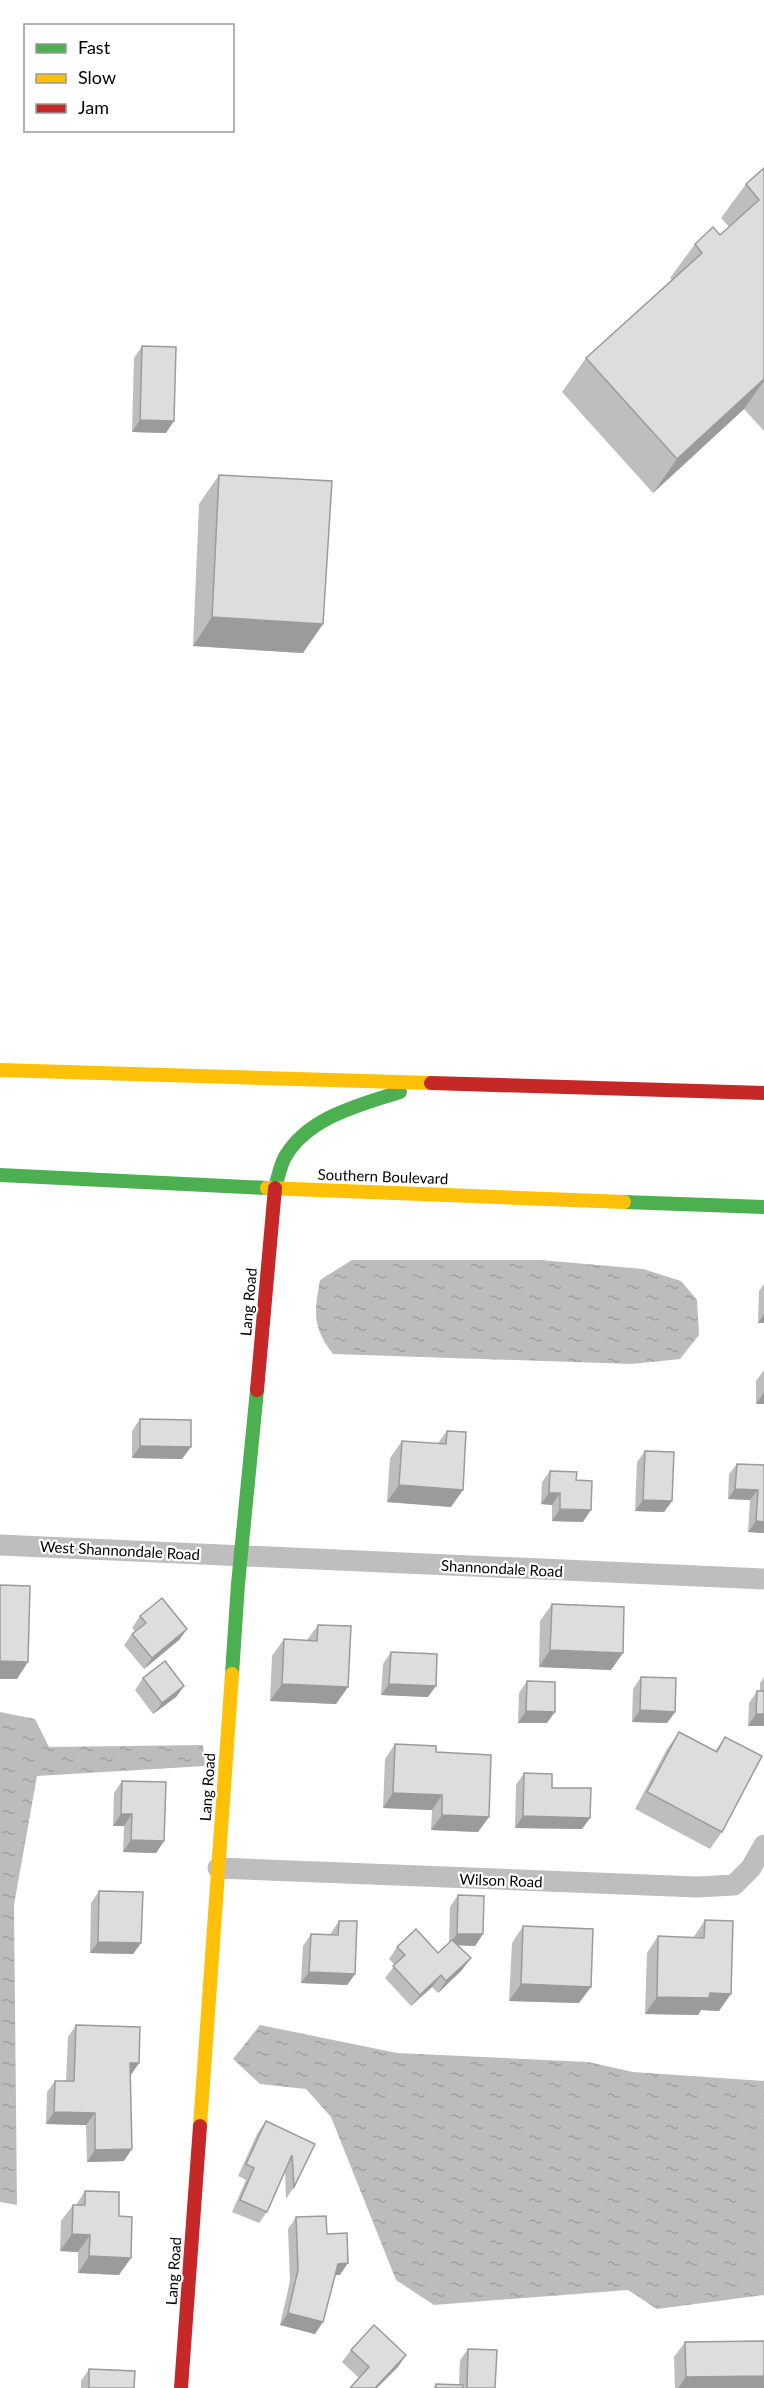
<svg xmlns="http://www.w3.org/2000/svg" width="764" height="2388" font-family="Lato,sans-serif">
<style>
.water{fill:url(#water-ripples)}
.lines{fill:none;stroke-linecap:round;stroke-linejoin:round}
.street{stroke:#bebebe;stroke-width:21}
.fast{stroke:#4caf50;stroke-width:14}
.slow{stroke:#ffc107;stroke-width:14}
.jam{stroke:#c62828;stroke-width:14}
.wall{fill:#bebebe}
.shaded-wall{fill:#9b9b9b}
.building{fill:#ddd;stroke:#9b9b9b;stroke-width:1.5}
.labels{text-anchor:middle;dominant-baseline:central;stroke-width:4.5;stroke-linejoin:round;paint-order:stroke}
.street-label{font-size:15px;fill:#000;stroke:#fff}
</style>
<defs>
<pattern id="water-ripples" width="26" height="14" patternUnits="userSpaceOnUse" patternTransform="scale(1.5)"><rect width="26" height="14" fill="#bcbcbc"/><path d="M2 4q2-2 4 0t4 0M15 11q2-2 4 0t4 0" fill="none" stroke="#a0a0a0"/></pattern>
</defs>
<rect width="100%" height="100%" fill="#fff"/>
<g class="water">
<path d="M352 1260H541L643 1269 681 1281 697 1300 699 1335 680 1359 632 1364 333 1354C312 1327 314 1313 320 1280Z"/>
<polygon points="0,1712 35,1719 49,1747 203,1745 205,1766 37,1776 14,1905 17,2205 0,2202"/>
<polygon points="260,2025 397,2053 588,2062 633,2072 764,2081 764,2295 657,2309 628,2290 434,2305 396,2280 331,2117 306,2089 260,2084 233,2059"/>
</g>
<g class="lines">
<g class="street">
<polyline points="0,1545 764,1579"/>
<polyline points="218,1868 697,1887 734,1885 751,1868 764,1845"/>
</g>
<g class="fast">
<polyline points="0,1175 267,1188"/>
<path d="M275 1188C278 1178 280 1166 285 1157 308 1117 360 1105 400 1092"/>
<polyline points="624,1202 764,1207"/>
<polyline points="232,1674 238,1584 257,1390"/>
</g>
<g class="slow">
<polyline points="0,1070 431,1083"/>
<polyline points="267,1188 624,1202"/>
<polyline points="200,2126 232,1674"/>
</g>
<g class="jam">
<polyline points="431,1083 764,1093"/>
<polyline points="257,1390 275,1188"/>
<polyline points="181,2388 200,2126"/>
</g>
</g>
<g class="wall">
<polygon points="764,168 764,431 744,409 653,493 562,392 586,358 672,280 670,278 695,244 720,235 729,227 721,218 746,184"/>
<polygon points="142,346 166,433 132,432 134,358"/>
<polygon points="219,475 303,653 193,646 199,504"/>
<polygon points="764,1284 764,1323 758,1323 759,1291"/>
<polygon points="764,1370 764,1404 756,1404 756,1381"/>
<polygon points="140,1419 182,1459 132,1458 132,1431"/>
<polygon points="447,1431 451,1507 387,1502 390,1458 402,1441 438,1443"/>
<polygon points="645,1451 672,1501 664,1512 635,1511 637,1462"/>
<polygon points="737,1464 764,1465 764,1533 748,1532 750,1500 728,1499 729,1474"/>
<polygon points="550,1471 576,1480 583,1522 552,1521 552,1505 541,1504 542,1482"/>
<polygon points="552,1604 611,1670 539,1667 540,1621"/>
<polygon points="140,1616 187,1629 179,1640 144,1669 124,1645 132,1634 135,1631 132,1628"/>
<polygon points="318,1625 348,1687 336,1704 270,1701 272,1656 284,1639 307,1640"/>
<polygon points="391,1652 428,1697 381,1695 383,1664"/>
<polygon points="641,1677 675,1712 667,1723 632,1722 633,1689"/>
<polygon points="764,1677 764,1726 748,1726 749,1703 757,1691 760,1691 760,1683"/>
<polygon points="143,1678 184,1686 176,1697 153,1714 135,1690"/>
<polygon points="527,1681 547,1723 518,1723 519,1693"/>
<polygon points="679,1732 715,1751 725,1737 722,1832 710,1849 635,1809 667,1749"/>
<polygon points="395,1744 436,1752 489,1817 478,1832 431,1830 432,1810 383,1808 385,1759"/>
<polygon points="524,1773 552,1788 590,1818 582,1829 515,1828 516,1785"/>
<polygon points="122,1781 164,1841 156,1853 123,1852 124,1826 113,1826 114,1793"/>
<polygon points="99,1891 141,1943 133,1954 90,1953 91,1903"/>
<polygon points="458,1895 483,1934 475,1946 458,1945 462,1970 438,1993 432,1987 411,2006 385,1978 395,1965 389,1959 397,1947 438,1953 449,1943 450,1907"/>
<polygon points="705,1920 719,2011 701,2010 698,2015 645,2014 647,1953 658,1936 693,1938"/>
<polygon points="339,1921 355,1974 347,1985 301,1983 303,1946 311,1934 330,1935 331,1933"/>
<polygon points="523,1926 579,2003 509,2001 512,1943"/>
<polygon points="76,2025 139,2063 130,2075 124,2161 87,2162 86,2125 46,2124 47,2092 55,2081 66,2081 68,2037"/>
<polygon points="266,2121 315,2144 294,2187 286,2199 285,2172 267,2212 259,2223 232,2212 246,2180 238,2176 258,2132"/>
<polygon points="85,2191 119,2275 78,2273 78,2252 60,2251 61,2221 73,2205 76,2205"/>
<polygon points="296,2217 327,2234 340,2275 335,2275 315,2334 280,2325 290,2281 288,2229"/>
<polygon points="685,2342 764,2388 675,2388 674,2357"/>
<polygon points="468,2349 495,2388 433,2388 436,2384 459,2384 460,2360"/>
<polygon points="351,2350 398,2367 359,2378 342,2362"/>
<polygon points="89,2369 134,2388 81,2388 81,2381"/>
</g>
<g class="shaded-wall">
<polygon points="764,379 764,381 744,409 653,493 677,459"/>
<polygon points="140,420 174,421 166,433 132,432"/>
<polygon points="212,617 323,624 303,653 193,646"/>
<polygon points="764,1314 764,1323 758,1323"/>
<polygon points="764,1392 764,1404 756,1404"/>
<polygon points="140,1446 191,1447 182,1459 132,1458"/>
<polygon points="399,1485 463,1490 451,1507 387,1502"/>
<polygon points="735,1489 758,1490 750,1500 728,1499"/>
<polygon points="549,1493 560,1493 552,1505 541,1504"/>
<polygon points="643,1500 672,1501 664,1512 635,1511"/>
<polygon points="560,1509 591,1510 583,1522 552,1521"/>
<polygon points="756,1521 764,1522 764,1533 748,1532"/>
<polygon points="187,1629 179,1640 144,1669 152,1658"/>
<polygon points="550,1650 623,1653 611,1670 539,1667"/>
<polygon points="0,1661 28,1662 17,1679 0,1679"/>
<polygon points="282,1684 348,1687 336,1704 270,1701"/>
<polygon points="389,1684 436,1686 428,1697 381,1695"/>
<polygon points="184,1686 176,1697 153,1714 162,1703"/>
<polygon points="640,1710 675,1712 667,1723 632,1722"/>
<polygon points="526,1711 555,1712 547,1723 518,1723"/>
<polygon points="756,1714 764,1714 764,1726 748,1726"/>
<polygon points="393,1793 442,1795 432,1810 383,1808"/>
<polygon points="121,1814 132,1814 124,1826 113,1826"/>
<polygon points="442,1815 489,1817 478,1832 431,1830"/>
<polygon points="523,1816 590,1818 582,1829 515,1828"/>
<polygon points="131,1840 164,1841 156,1853 123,1852"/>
<polygon points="457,1934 483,1934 475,1946 449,1945"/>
<polygon points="98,1942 141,1943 133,1954 90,1953"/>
<polygon points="471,1958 462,1970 438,1993 446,1981"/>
<polygon points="309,1972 355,1974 347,1985 301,1983"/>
<polygon points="441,1975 432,1987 411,2006 420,1995"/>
<polygon points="521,1984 591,1987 579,2003 509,2001"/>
<polygon points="710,1993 731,1994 719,2011 701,2010 698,2015 645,2014 657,1997"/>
<polygon points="130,2063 139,2063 131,2075 122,2074"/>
<polygon points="54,2112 95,2113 86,2125 46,2124"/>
<polygon points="132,2149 124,2161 87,2162 95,2150"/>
<polygon points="72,2234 90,2235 78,2252 60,2251"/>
<polygon points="89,2256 131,2258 119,2275 78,2273"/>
<polygon points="348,2263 340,2275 330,2275 338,2264"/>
<polygon points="288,2313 323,2322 315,2334 280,2325"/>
<polygon points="406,2355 398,2367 377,2388 375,2388"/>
<polygon points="764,2376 764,2388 678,2388 686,2377"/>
</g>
<g class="building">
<polygon points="764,168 764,379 677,459 586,358 702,253 695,244 713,227 720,235 759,200 746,184"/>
<polygon points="142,346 176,347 174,421 140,420"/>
<polygon points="219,475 332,481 323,624 212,617"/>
<polygon points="140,1419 191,1420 191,1447 140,1446"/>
<polygon points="447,1431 466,1432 463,1490 399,1485 402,1441 446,1444"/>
<polygon points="645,1451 674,1452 672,1501 643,1500"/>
<polygon points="737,1464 764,1465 764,1522 756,1521 758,1490 735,1489"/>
<polygon points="550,1471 577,1472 576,1480 592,1481 591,1510 560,1509 560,1493 549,1493"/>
<polygon points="0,1585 30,1586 28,1662 0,1661"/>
<polygon points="162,1598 187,1629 152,1658 132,1634 146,1623 140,1616"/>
<polygon points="552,1604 624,1607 623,1653 550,1650"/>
<polygon points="318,1625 351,1626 348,1687 282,1684 284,1639 317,1641"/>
<polygon points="391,1652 437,1654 436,1686 389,1684"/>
<polygon points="165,1661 184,1686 162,1703 143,1678"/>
<polygon points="641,1677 676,1678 675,1712 640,1710"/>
<polygon points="527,1681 555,1682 555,1712 526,1711"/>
<polygon points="757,1691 764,1691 764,1714 756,1714"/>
<polygon points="679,1732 717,1752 725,1737 762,1756 722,1832 647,1792"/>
<polygon points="395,1744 436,1746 436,1752 491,1755 489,1817 442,1815 442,1795 393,1793"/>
<polygon points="524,1773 552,1774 552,1788 591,1788 590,1818 523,1816"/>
<polygon points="122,1781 166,1782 164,1841 131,1840 132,1814 121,1814"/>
<polygon points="99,1891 143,1892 141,1943 98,1942"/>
<polygon points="458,1895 484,1896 483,1934 457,1934"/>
<polygon points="705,1920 733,1921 731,1994 710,1993 709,1998 657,1997 658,1936 704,1938"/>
<polygon points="339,1921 357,1921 355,1974 309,1972 311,1934 338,1935"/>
<polygon points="523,1926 593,1929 591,1987 521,1984"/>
<polygon points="416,1929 438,1953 452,1940 471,1958 446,1981 441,1975 420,1995 393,1966 405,1955 397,1947"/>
<polygon points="76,2025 140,2027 139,2063 130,2063 132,2149 95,2150 95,2113 54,2112 55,2081 74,2081"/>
<polygon points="266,2121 315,2144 294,2187 292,2155 267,2212 240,2200 254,2168 246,2164"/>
<polygon points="85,2191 119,2192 119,2216 132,2217 131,2258 89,2256 90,2235 72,2234 73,2205 85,2205"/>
<polygon points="326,2216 327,2234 347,2233 348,2263 338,2264 323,2322 288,2313 298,2270 296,2217"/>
<polygon points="374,2325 406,2355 375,2388 350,2388 369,2367 351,2350"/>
<polygon points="764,2341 764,2376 686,2377 685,2342"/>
<polygon points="468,2349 497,2350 495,2388 467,2388"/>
<polygon points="89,2369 135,2371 134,2388 89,2388"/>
<polygon points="436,2384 463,2385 463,2388 436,2388"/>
</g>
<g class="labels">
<g class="street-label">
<text transform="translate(383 1176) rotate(2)">Southern Boulevard</text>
<text transform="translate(248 1302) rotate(-85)">Lang Road</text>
<text transform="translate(120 1550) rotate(3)">West Shannondale Road</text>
<text transform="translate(502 1568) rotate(3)">Shannondale Road</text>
<text transform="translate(207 1787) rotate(-86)">Lang Road</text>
<text transform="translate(501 1880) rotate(2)">Wilson Road</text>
<text transform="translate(173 2271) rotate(-86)">Lang Road</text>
</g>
</g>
<rect x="24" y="24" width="210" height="108" fill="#ffffff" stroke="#999999" stroke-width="1.5"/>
<rect x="36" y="44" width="30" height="9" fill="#4caf50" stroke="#999999" stroke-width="1.5"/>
<text x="78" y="54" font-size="18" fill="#000000">Fast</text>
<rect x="36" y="74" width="30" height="9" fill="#ffc107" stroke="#999999" stroke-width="1.5"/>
<text x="78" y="84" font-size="18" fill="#000000">Slow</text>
<rect x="36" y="104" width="30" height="9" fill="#c62828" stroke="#999999" stroke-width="1.5"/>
<text x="78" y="114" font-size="18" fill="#000000">Jam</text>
</svg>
